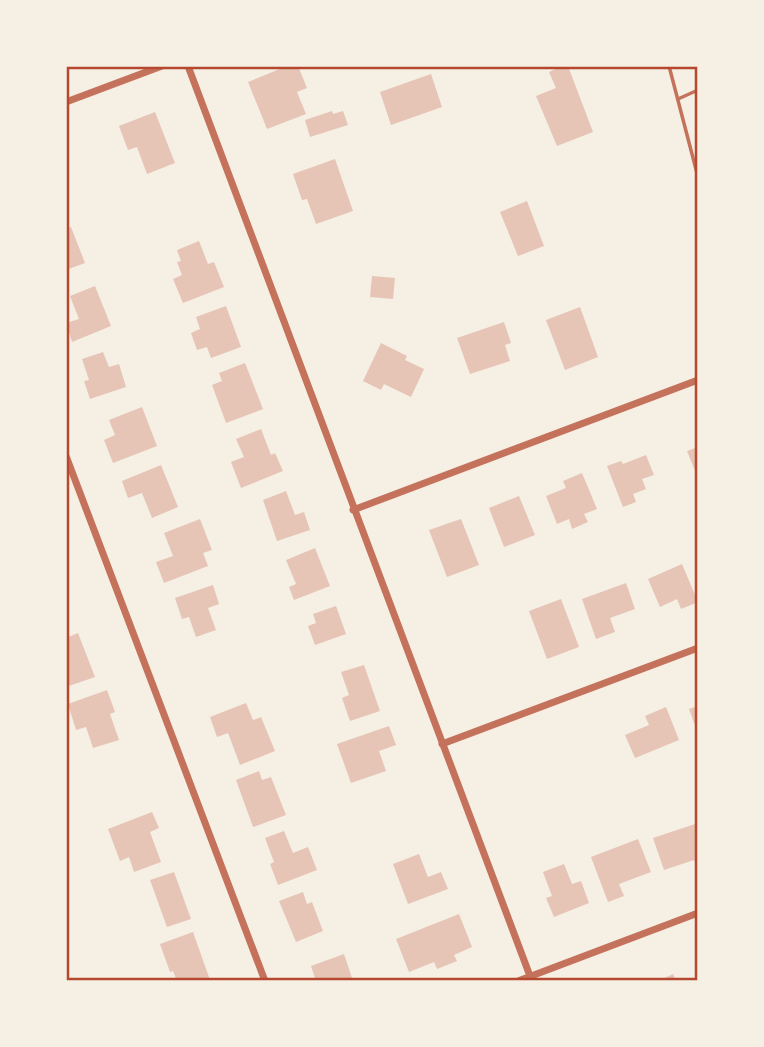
<svg xmlns="http://www.w3.org/2000/svg" width="764" height="1047" font-family="Roboto,sans-serif">
<style>
.building{fill:#e6c5b7}
.lines{fill:none;stroke-linecap:round;stroke-linejoin:round}
.service{stroke:#c5725c;stroke-width:3.5}
.minor{stroke:#c5725c;stroke-width:7}
.neatline{fill:none;stroke:#b5482f;stroke-width:2.5}
</style>
<rect width="100%" height="100%" fill="#f6efe4"/>
<g class="building">
<polygon points="287,66 298,66 307,88 297,92 306,114 267,129 248,82"/>
<polygon points="562,66 568,66 593,132 557,146 536,96 556,88 549,72"/>
<polygon points="431,74 442,107 391,125 380,92"/>
<polygon points="332,111 333,114 343,111 348,125 310,137 305,120"/>
<polygon points="155,112 175,163 147,174 137,147 128,150 119,126"/>
<polygon points="335,159 353,211 316,224 307,199 302,200 293,174"/>
<polygon points="527,201 544,246 518,256 500,212"/>
<polygon points="71,227 85,263 66,270 66,229"/>
<polygon points="199,241 208,264 214,262 224,287 183,303 173,279 182,275 177,262 181,261 177,250"/>
<polygon points="372,276 395,278 393,299 370,297"/>
<polygon points="95,286 111,326 72,342 66,323 79,319 70,296"/>
<polygon points="226,306 241,347 211,358 207,347 197,350 191,333 200,329 196,317"/>
<polygon points="580,307 598,357 565,370 546,320"/>
<polygon points="504,322 511,343 505,345 510,361 470,374 457,338"/>
<polygon points="381,343 407,356 405,360 424,369 411,397 384,384 381,390 363,381"/>
<polygon points="103,352 109,367 119,364 126,387 90,399 84,381 89,380 82,359"/>
<polygon points="245,363 263,409 226,423 212,385 222,381 219,373"/>
<polygon points="142,407 157,446 113,463 104,440 115,435 109,420"/>
<polygon points="261,429 271,455 275,453 283,471 241,488 231,462 244,457 236,439"/>
<polygon points="698,447 698,476 697,476 687,451"/>
<polygon points="646,455 654,475 642,479 646,489 633,494 636,502 623,507 607,466 621,461 623,464"/>
<polygon points="161,465 178,507 152,518 142,493 128,498 122,481"/>
<polygon points="582,473 597,509 584,514 588,522 572,529 569,519 557,524 546,496 566,488 563,481"/>
<polygon points="286,491 295,515 304,512 310,530 277,541 263,500"/>
<polygon points="519,496 535,535 504,547 489,508"/>
<polygon points="200,519 212,550 203,553 208,566 164,583 156,562 173,556 164,533"/>
<polygon points="461,519 479,565 447,577 429,530"/>
<polygon points="315,548 330,586 294,600 289,587 296,584 286,560"/>
<polygon points="682,564 698,602 681,609 677,599 660,607 648,579"/>
<polygon points="626,583 635,609 610,618 615,632 596,639 582,599"/>
<polygon points="213,585 219,604 208,608 216,630 196,637 189,617 182,619 175,598"/>
<polygon points="561,599 579,647 547,659 529,611"/>
<polygon points="336,606 346,634 315,645 308,626 316,623 313,614"/>
<polygon points="78,633 95,677 66,687 66,638"/>
<polygon points="364,665 380,711 350,721 342,698 349,695 341,672"/>
<polygon points="107,690 115,712 110,714 119,740 93,748 86,727 76,730 68,704"/>
<polygon points="246,703 253,720 261,717 275,751 240,765 228,733 217,737 210,717"/>
<polygon points="698,706 698,731 697,731 689,709"/>
<polygon points="666,707 679,740 635,758 625,735 649,725 645,716"/>
<polygon points="389,726 396,745 379,751 386,771 351,783 337,744"/>
<polygon points="259,771 262,780 271,777 286,815 253,827 236,780"/>
<polygon points="152,812 159,828 150,832 161,862 134,872 129,857 120,861 108,829"/>
<polygon points="698,823 698,869 694,860 664,870 653,838"/>
<polygon points="284,831 293,853 308,847 317,870 278,885 270,864 274,862 265,838"/>
<polygon points="638,839 651,872 619,884 624,896 608,902 591,857"/>
<polygon points="419,854 428,877 441,872 448,889 408,904 393,864"/>
<polygon points="564,864 572,884 581,881 589,903 554,917 546,898 552,896 543,872"/>
<polygon points="174,872 191,919 167,927 150,880"/>
<polygon points="303,892 307,904 312,902 323,931 296,942 279,901"/>
<polygon points="459,914 472,947 454,955 457,961 437,969 434,962 409,972 396,939"/>
<polygon points="193,932 210,980 177,981 173,971 170,972 160,944"/>
<polygon points="344,954 353,981 316,981 311,966"/>
<polygon points="673,974 676,981 659,981"/>
</g>
<g class="lines">
<g class="service">
<polyline points="669,66 698,177"/>
<polyline points="678,99 698,90"/>
</g>
<g class="minor">
<polyline points="188,66 530,976"/>
<polyline points="66,102 162,66"/>
<polyline points="66,456 265,981"/>
<polyline points="353,510 698,380"/>
<polyline points="442,744 698,648"/>
<polyline points="518,981 698,913"/>
</g>
</g>
<rect width="764" height="1047" fill="none" stroke="#f6efe4" stroke-width="136"/>
<rect x="68" y="68" width="628" height="911" class="neatline"/>
</svg>
